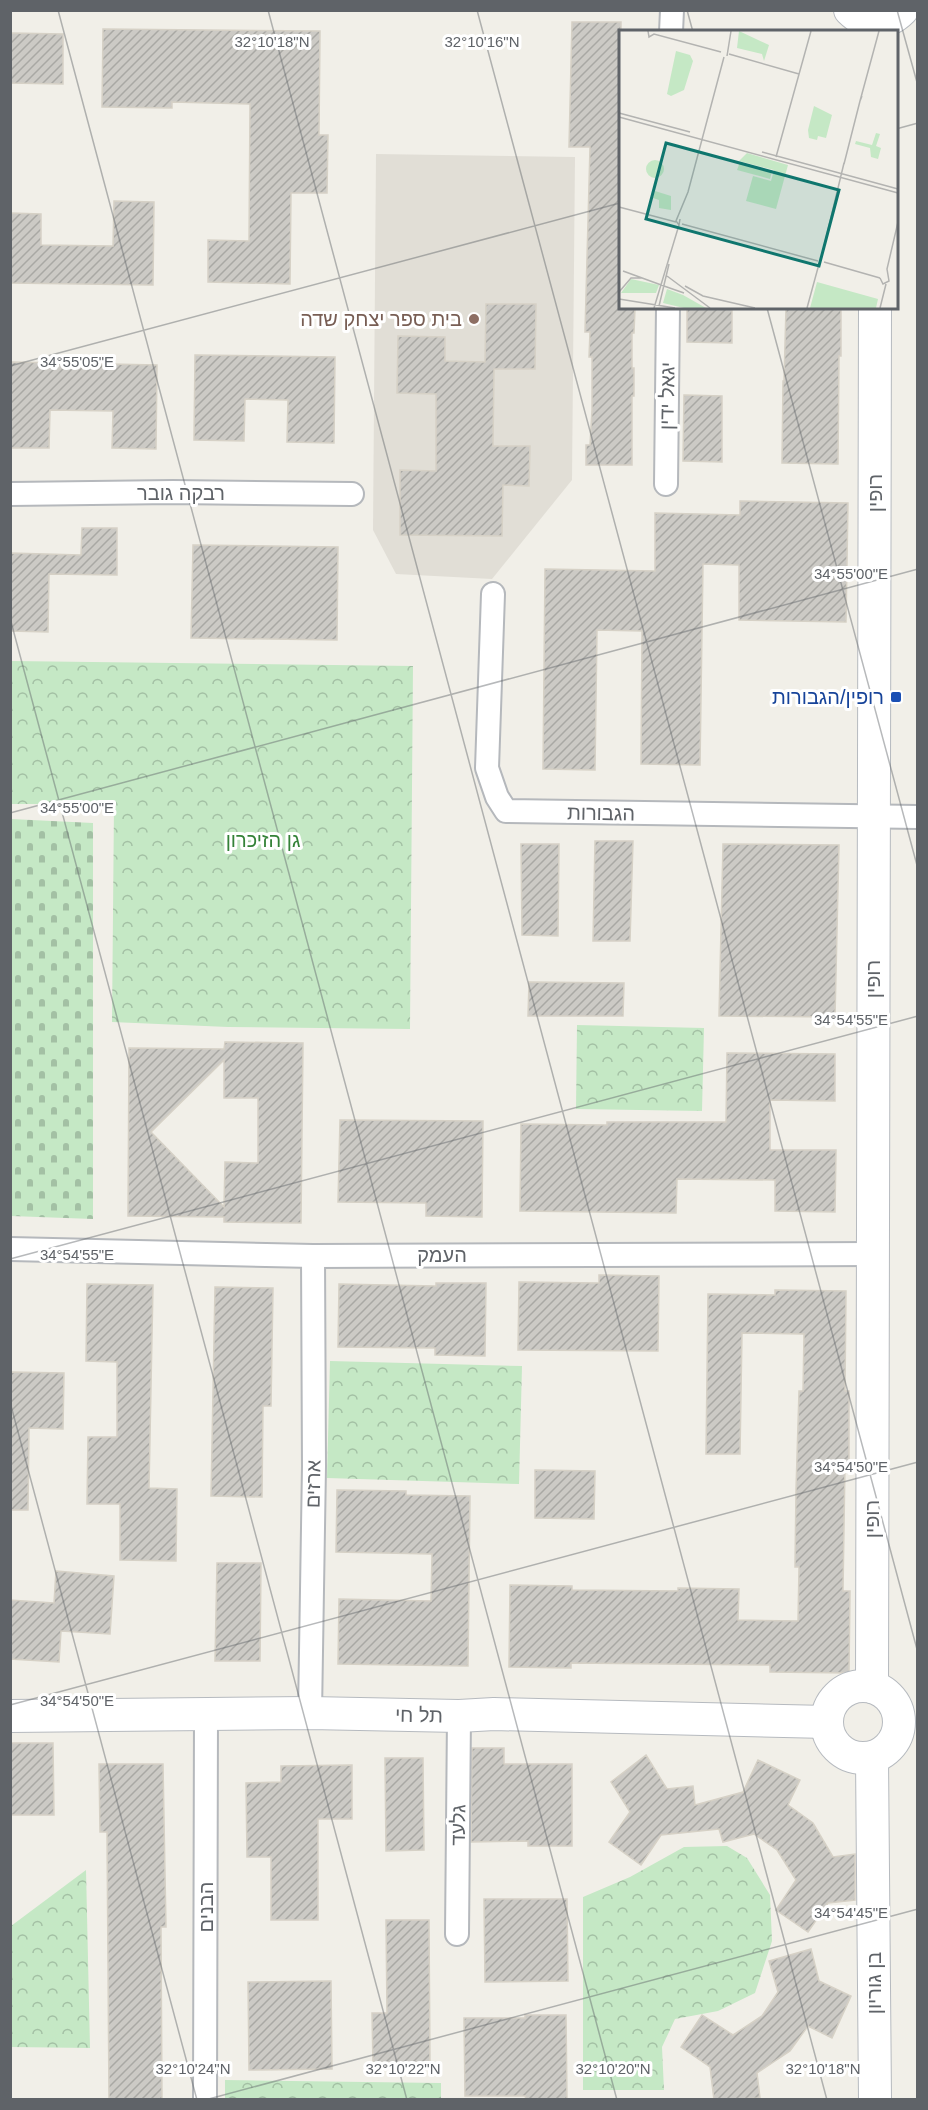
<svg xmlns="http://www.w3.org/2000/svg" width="928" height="2110" font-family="Arial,'Noto Sans Hebrew',sans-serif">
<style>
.education{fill:#e1ded6}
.cemetery{fill:url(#cemetery-stones)}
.park{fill:url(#park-crowns)}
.building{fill:url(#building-hatch);stroke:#d6d1c6;stroke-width:1.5;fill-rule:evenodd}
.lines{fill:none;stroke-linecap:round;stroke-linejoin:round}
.street-casing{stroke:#b5b8bc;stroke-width:26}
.secondary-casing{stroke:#b6babf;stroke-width:34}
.street{stroke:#fff;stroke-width:22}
.secondary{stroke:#fff;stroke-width:32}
.ticks{fill:none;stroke:#5f6368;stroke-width:1.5;stroke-opacity:0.45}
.education-dot{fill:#8d6e63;stroke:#fff;stroke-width:2}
.transit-dot{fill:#1a4fb4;stroke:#fff;stroke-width:2}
.labels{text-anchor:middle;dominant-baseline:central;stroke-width:6;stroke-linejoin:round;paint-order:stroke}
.education-label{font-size:20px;fill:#785e54;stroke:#fff;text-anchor:end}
.street-label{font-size:20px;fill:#5f6368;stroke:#fff}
.transit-label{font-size:20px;fill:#164399;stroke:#fff;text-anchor:end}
.park-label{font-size:20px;fill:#348238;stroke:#fff}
.inset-road{fill:none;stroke:#b3b3b1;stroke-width:1.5}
.view{fill:#0f766e;fill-opacity:0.15;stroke:#0f766e;stroke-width:3}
.inset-edge{fill:none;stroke:#5f6368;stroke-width:3}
.ticks-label{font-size:15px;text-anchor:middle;fill:#5f6368;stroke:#fff;stroke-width:6;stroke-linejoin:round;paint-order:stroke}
</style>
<defs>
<pattern id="cemetery-stones" width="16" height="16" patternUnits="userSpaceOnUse" patternTransform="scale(1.5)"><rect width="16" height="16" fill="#c5e8c5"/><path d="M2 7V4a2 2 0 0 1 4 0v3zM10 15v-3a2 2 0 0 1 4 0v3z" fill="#a3c0a4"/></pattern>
<pattern id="park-crowns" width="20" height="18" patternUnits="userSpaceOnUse" patternTransform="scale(1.5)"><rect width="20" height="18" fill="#c5e8c5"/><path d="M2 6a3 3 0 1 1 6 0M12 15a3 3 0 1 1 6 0" fill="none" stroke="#a3c0a4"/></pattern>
<pattern id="building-hatch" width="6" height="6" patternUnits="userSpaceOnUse" patternTransform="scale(1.5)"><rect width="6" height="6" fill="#cccac5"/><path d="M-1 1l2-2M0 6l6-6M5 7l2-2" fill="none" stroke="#a9a8a4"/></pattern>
</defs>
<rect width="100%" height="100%" fill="#f1efe8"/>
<polygon class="education" points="376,154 575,157 572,480 492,579 396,574 373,530"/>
<polygon class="cemetery" points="11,819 93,823 93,1219 11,1216"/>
<g class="park">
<polygon points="11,661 413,666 410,1029 228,1027 112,1022 114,804 11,804"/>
<polygon points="577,1025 704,1028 702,1111 576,1109"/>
<polygon points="330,1361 522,1366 519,1484 327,1478"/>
<polygon points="727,1846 747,1858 770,1895 772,1941 755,1993 718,2011 675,2019 662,2047 664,2090 583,2090 583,1897 630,1877 684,1847"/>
<polygon points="86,1870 90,2048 11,2047 11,1926"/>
<polygon points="225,2080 441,2083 441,2099 225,2099"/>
</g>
<g class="building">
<polygon points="572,22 621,22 621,308 635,308 634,333 632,333 632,368 634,368 634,396 632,396 632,465 586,465 586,445 590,445 592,410 592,357 589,357 590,332 585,332 590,147 569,147"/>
<polygon points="103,29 320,31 319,135 328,135 327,193 291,193 290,284 208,282 208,240 249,241 250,104 172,102 172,108 102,107"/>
<polygon points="10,33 63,34 63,84 10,83"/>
<polygon points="114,201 154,202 153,285 10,283 10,213 41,214 41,245 113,246"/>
<polygon points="486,304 536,304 535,369 494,369 493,446 530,446 529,486 503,485 502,536 400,535 400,470 436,471 436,394 397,393 398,336 445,337 445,361 485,362"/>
<polygon points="687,308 732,308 732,343 687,342"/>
<polygon points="786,308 841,308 841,356 839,356 838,464 782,463 783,381 784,381"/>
<polygon points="195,355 335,357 334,443 287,442 288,400 245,399 244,441 194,440"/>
<polygon points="11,362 157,365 156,449 112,448 113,411 50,410 49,448 10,448"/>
<polygon points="684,395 722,396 722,462 683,461"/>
<polygon points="740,501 848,503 846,622 739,620 739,565 703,564 700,765 641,764 642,631 597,630 595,770 543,769 545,569 655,571 655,513 740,515"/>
<polygon points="82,528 117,528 117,575 49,574 48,632 10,631 10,553 81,555"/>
<polygon points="193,545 338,547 337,640 191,638"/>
<polygon points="595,841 633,841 630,941 593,941"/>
<polygon points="521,844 559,844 558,936 522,935"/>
<polygon points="723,844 839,845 835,1017 719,1016"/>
<polygon points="529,982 624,983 623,1016 528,1016"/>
<path d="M225 1042 303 1043 301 1223 224 1222V1217L128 1216 129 1048 224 1049ZM224 1060V1098H258V1163L225 1162 224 1207 151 1132Z"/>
<polygon points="727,1053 835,1054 835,1101 770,1100 770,1150 836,1150 835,1212 775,1211 775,1180 677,1179 676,1213 520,1211 521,1124 607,1125 607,1122 726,1122"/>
<polygon points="340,1120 483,1121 482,1217 426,1216 426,1203 338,1202"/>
<polygon points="599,1275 659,1276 658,1351 518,1350 519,1282 599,1283"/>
<polygon points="436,1283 486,1283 485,1356 435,1355 435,1348 338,1347 339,1284 436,1286"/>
<polygon points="87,1284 153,1285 149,1488 177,1489 176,1561 120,1560 120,1504 87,1504 88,1437 117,1437 117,1362 86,1361"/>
<polygon points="215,1287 273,1288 271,1406 263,1406 262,1497 211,1496"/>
<polygon points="775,1290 846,1291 845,1391 849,1391 849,1464 845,1464 843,1591 850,1591 849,1673 770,1672 770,1665 571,1663 571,1668 509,1667 510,1585 572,1586 572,1590 678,1591 678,1588 739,1589 738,1620 798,1621 799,1567 795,1567 796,1490 799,1391 803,1391 804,1334 742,1333 740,1454 706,1454 708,1294 775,1295"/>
<polygon points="10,1372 64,1373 63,1429 29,1428 28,1510 10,1510"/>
<polygon points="535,1470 595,1471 594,1519 535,1518"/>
<polygon points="337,1490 406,1491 406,1495 470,1496 468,1666 338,1664 339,1599 431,1601 432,1554 336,1552"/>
<polygon points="217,1563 261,1563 260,1661 215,1661"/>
<polygon points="56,1571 114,1576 110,1634 61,1631 59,1662 10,1659 10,1600 54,1603"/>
<polygon points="10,1743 53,1743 54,1815 10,1815"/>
<polygon points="472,1748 504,1748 504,1764 572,1764 572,1846 528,1846 528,1841 471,1842"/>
<polygon points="646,1755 667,1789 693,1786 695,1805 743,1792 758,1760 800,1780 788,1805 813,1823 833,1857 855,1854 855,1900 828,1903 808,1932 776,1910 796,1880 777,1850 754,1834 723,1842 719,1829 661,1835 641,1865 609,1842 630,1812 611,1782"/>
<polygon points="385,1758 423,1758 424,1850 386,1851"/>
<polygon points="99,1764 163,1764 166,1927 161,1927 162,2100 109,2100 107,1832 100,1832"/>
<polygon points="352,1765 352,1819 318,1819 318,1920 271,1920 271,1857 247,1857 246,1783 281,1782 281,1766"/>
<polygon points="484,1899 567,1899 568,1981 485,1982"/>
<polygon points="386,1920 429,1920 430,2067 373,2067 372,2013 387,2013"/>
<polygon points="811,1949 819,1981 851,1996 832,2038 808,2026 790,2051 757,2073 760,2098 714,2100 710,2067 681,2047 702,2015 733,2035 762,2016 778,1992 769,1961"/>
<polygon points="331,1981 332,2069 249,2070 248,1982"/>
<polygon points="525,2015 566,2015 567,2099 526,2099 525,2096 465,2096 464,2018 525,2018"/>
</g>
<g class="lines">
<defs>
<g id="street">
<polyline points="671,32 672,10"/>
<polyline points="666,484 668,308"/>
<polyline points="10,494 173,492 352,494"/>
<polyline points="493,594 487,768 497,797 506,811 918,817"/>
<polyline points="10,1249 313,1256 873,1254"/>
<polyline points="310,1713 314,1466 313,1256"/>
<polyline points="457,1934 459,1716"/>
<polyline points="205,2100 206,1715"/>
</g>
<g id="secondary">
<path d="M850 10C866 26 886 26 902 10"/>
<circle cx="863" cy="1722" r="36"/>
<polyline points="872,1687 875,308"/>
<polyline points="10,1716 310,1713 459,1716 494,1714 827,1722"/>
<polyline points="872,1758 875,2100"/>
</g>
</defs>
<use href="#street" class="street-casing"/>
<use href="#secondary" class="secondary-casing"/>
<use href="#street" class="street"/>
<use href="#secondary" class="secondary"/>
</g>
<path class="ticks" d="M58 10 617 2100M268 10 827 2100M477 10 918 1653M687 10 693 32M897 10 918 86M896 129 918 123M767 308 918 869M10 366 620 203M10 618 407 2100M10 813 918 569M10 1259 918 1016M10 1402 197 2100M10 1705 918 1462M205 2100 918 1909"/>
<circle class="education-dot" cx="474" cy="319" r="6"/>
<rect class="transit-dot" x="890" y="691" width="12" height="12" rx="3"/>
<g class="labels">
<g class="education-label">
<text x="462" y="319">בית ספר יצחק שדה</text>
</g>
<g class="street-label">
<text transform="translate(667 396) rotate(-89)">יגאל ידין</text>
<text x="181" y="493">רבקה גובר</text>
<text transform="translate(875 493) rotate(-90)">רופין</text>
<text transform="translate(601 813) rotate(1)">הגבורות</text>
<text transform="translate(873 979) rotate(-90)">רופין</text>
<text x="442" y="1255">העמק</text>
<text transform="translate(313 1484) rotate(-89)">ארזים</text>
<text transform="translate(872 1519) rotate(-90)">רופין</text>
<text transform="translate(419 1715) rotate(1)">תל חי</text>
<text transform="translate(458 1825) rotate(-89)">גלעד</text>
<text transform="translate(206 1907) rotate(-90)">הבנים</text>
<text transform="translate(874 1983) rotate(-90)">בן גוריון</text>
</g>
<g class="transit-label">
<text x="884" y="697">רופין/הגבורות</text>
</g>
<g class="park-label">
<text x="263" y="840">גן הזיכרון</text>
</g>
</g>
<g transform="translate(619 30)">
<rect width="279" height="279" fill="#f1efe8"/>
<path d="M48 259 64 265 87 278H65L44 273Z" fill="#c5e8c5"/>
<path d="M12 249 40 255 37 263H2Z" fill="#c5e8c5"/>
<path d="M121 132 153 141 151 149 118 140ZM198 252 259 269 257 278H191Z" fill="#c5e8c5"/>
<path d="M120 1 150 15 145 31 143 24 118 18ZM57 21 71 25 74 31 65 60 52 66 48 64ZM195 76 213 85 207 108 199 106 198 110 190 108 189 100ZM257 103 261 104 257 116 262 118 259 129 252 127 251 118 236 114 237 111 253 115ZM128 123 169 135 157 179 127 171 134 146 152 151 155 140 120 131ZM27 139a9 9 0 1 1 18 0a9 9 0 1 1-18 0ZM36 161 52 166V180L40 178V170L34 168Z" fill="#c5e8c5"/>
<path class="inset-road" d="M29 1 30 7 35 4 102 22M110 24 180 44M108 26 112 1M243 66 241 71 260 1M0 83 71 102M0 87 279 163M143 122 279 159M157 127 192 1M225 134 241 71M0 177 57 192M61 189 60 195 57 191 69 162 105 27M63 194 199 231M202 229 225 133M205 232 261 248M4 241 45 256M48 246 91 278M261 248 264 254 270 251 268 239 279 192M45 256 65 263M66 256 84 266 136 278M0 262 12 248H23M0 269 56 278M40 276 50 234M35 278 60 195M188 278 200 234M261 278 267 254"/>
<path class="view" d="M47 113 220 160 200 236 27 189Z"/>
<rect width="279" height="279" class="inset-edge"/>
</g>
<g class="ticks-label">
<text x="272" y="47">32°10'18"N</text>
<text x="482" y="47">32°10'16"N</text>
<text x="77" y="367">34°55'05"E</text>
<text x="851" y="579">34°55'00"E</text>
<text x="77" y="813">34°55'00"E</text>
<text x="851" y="1025">34°54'55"E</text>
<text x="77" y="1260">34°54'55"E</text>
<text x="851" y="1472">34°54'50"E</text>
<text x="77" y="1706">34°54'50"E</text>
<text x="851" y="1918">34°54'45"E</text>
<text x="193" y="2074">32°10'24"N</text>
<text x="403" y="2074">32°10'22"N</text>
<text x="613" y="2074">32°10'20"N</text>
<text x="823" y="2074">32°10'18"N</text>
</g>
<rect width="928" height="2110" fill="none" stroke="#5f6368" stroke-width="24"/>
</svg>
